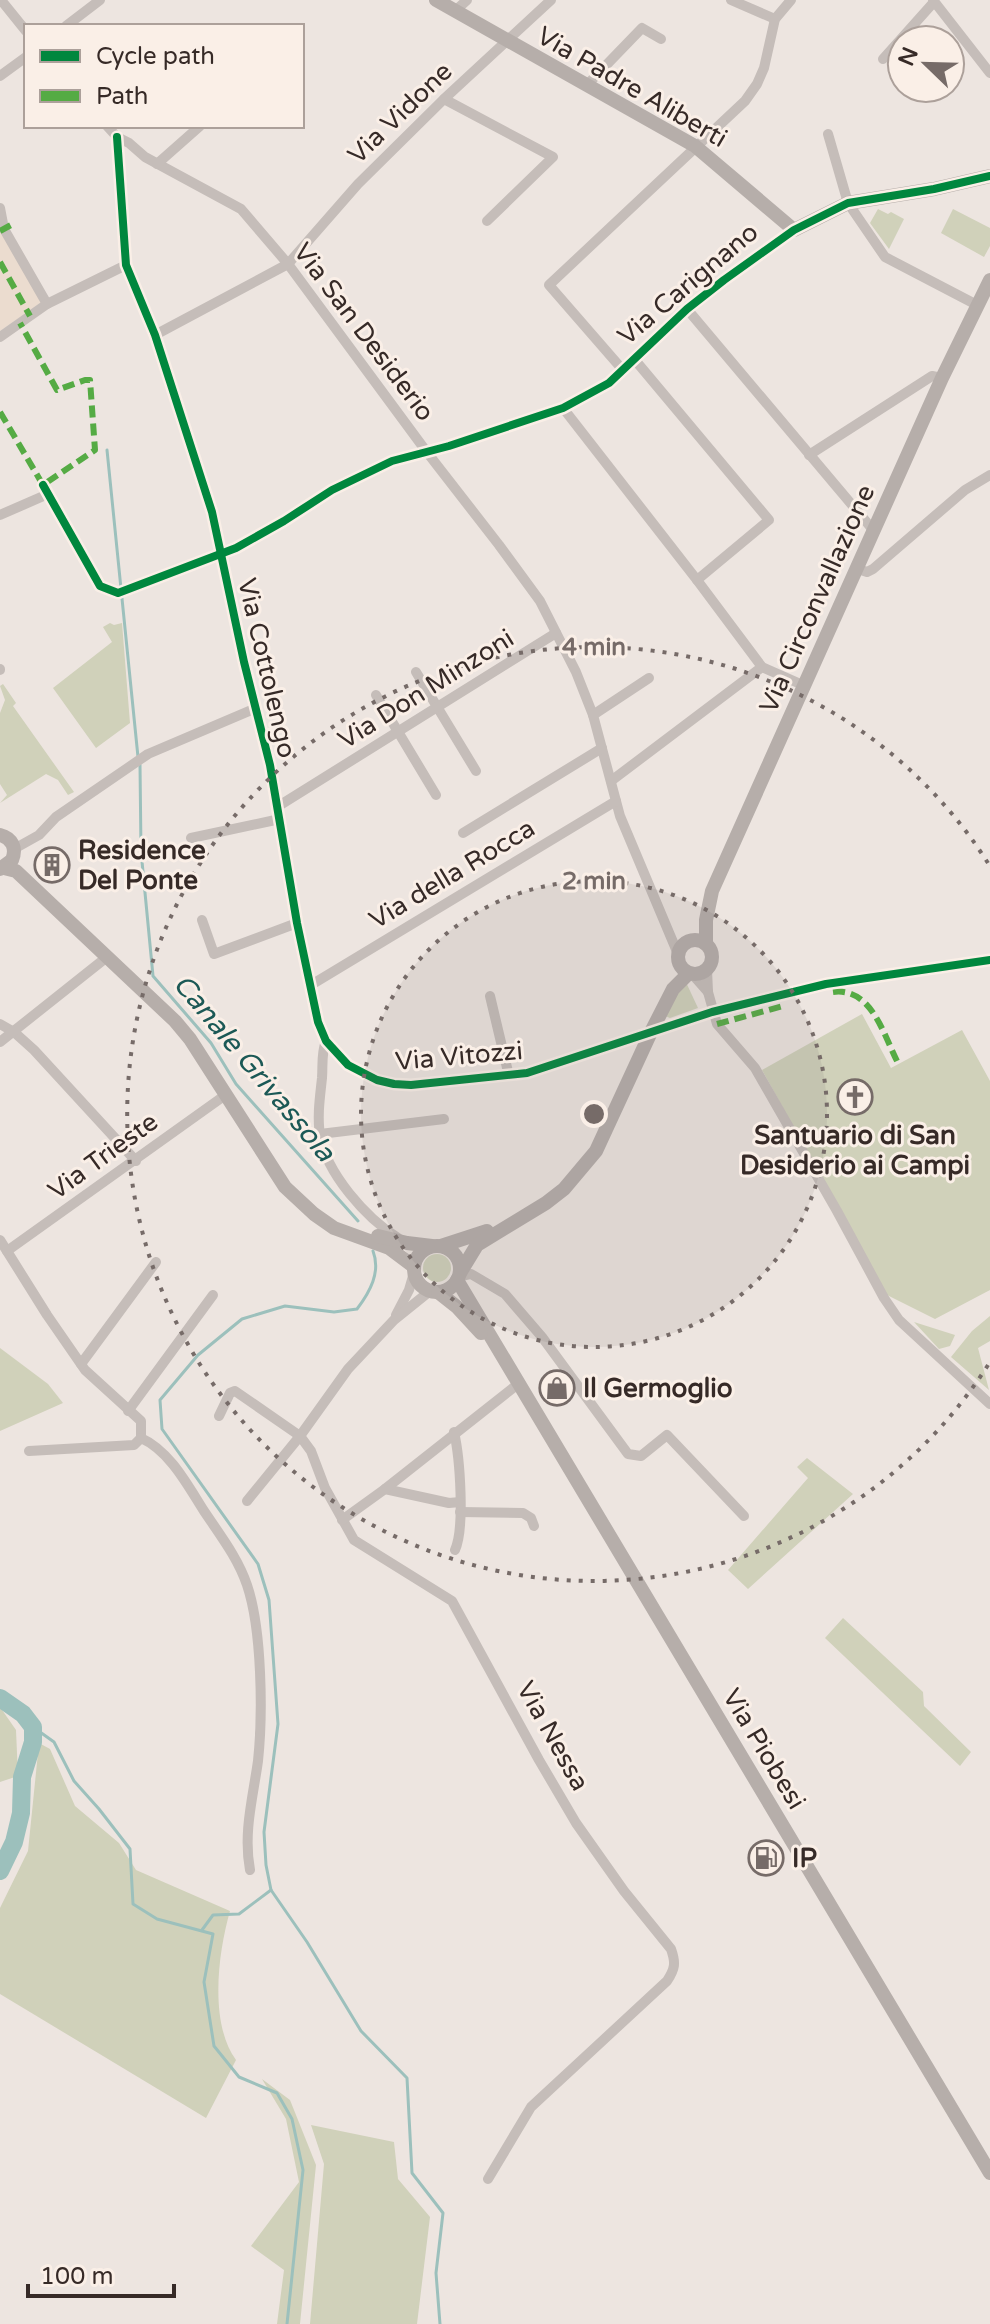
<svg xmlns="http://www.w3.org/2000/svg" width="990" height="2324" font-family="'Varela Round',sans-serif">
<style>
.green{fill:#d0d1ba}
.plaza{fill:#ebdccf}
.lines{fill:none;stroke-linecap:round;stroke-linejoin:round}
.stream{stroke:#9cc0bc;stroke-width:3}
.river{stroke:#9cc0bc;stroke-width:18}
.street{stroke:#c5bdb9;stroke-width:10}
.secondary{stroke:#b6aeaa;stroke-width:14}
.quiet{stroke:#55ab44;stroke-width:6;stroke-dasharray:12 6;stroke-linecap:butt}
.cycleway-casing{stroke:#faefe7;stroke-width:13}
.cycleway{stroke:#00873e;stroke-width:8}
.ring{fill:none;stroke:#766b68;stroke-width:4;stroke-dasharray:4 8}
.labels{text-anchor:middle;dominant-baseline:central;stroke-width:6;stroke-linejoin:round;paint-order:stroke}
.street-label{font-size:26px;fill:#362a27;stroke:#faefe7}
.poi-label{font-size:26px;font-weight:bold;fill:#362a27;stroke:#faefe7;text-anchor:start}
.water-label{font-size:28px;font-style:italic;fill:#1c5956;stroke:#faefe7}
.centre{fill:#766b68;stroke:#faefe7;stroke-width:4}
.ring-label{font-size:24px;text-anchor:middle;font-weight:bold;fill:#766b68;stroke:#faefe7;stroke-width:6;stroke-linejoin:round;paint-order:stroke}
</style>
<rect width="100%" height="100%" fill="#ede5e0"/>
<g class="green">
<polygon points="878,209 888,214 891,212 904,219 889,249 870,223"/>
<polygon points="953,209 990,228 990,246 984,257 941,233"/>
<polygon points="110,623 114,625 122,623 130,723 96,748 53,688 112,642 103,627"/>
<polygon points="3,684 16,703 13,706 74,792 68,795 58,780 46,774 0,803 7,795 0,784 0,713 5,700 0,686"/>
<polygon points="684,978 698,1008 670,1018 665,1016"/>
<polygon points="862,1014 891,1068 962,1030 990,1081 990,1290 935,1319 887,1295 762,1070"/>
<circle cx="437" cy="1268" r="14"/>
<polygon points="990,1316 990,1341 978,1348 989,1390 951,1357 972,1331"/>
<polygon points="914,1322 955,1335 950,1346 939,1349"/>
<polygon points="0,1348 48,1384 63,1403 0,1431"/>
<polygon points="807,1458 853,1494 748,1589 728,1570 808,1478 797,1467"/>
<polygon points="843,1618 923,1692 924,1706 971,1752 960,1766 825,1638"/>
<polygon points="0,1707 16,1730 18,1776 0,1782"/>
<path d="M39 1743 50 1749 75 1806 119 1843 136 1870 230 1911C218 1953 209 2023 236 2060L206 2118 0 1994V1908L28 1851Z"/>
<polygon points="262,2079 290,2100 316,2165 300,2324 277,2324 284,2270 251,2246 299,2182 286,2119"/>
<polygon points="311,2125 394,2142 398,2179 430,2217 417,2324 310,2324 324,2164"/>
</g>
<polygon class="plaza" points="0,214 48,298 0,331"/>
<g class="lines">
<g class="stream">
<polyline points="107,450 138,757"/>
<polyline points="140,765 141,851 153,976 211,1043 236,1084 358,1221"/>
<path d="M373 1251C381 1272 370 1292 357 1309L334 1312 285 1306 242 1319 198 1355 160 1400 162 1429 258 1564 269 1600 278 1724 264 1832 266 1865 271 1890 307 1942 361 2031 407 2078 412 2173 443 2213 436 2273 440 2324"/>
<polyline points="33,1727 54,1742 74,1781 99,1809 130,1849 133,1904 157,1919 213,1934 204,1982 214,2046 239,2077 277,2093 292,2119 303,2170 287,2324"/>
<polyline points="202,1930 213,1915 239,1914 271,1890"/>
</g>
<polyline class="river" points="0,1698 23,1714 33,1727 33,1742 22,1777 21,1813 14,1842 0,1871"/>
<g class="street">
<polyline points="1,0 26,31"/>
<polyline points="731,0 775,19"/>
<polyline points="933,0 990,73"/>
<polyline points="455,11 467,0"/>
<polyline points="66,26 100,0"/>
<polyline points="883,59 934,2"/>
<polyline points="0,76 26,57"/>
<polyline points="586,86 642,28 661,39"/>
<polyline points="444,99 553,157 487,221"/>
<polyline points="107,126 117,137 129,143 145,157 241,209 288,264 426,451 499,545 540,601 576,672 593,715 620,816 678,954"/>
<polyline points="828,134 848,203 885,257 977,305"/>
<polyline points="117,137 126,265 155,335 212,512 244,662 270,765 297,923 318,1022 326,1041 348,1065 377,1080 394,1084 411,1085 527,1073 712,1012 826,984 990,960"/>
<polyline points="157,164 200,126"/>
<polyline points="0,208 4,229 47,304"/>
<polyline points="687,309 874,531"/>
<polyline points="155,335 288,264 358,184 444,99 551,0"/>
<polyline points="0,337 47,304 126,265"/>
<polyline points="635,360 769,520 697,580"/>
<polyline points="622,369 549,285 745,101 757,84 764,68 775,19 791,0"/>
<polyline points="563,408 697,580 762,667 805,686"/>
<polyline points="809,455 932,376 942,378"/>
<polyline points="43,485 100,586 118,593 236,548 284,521 332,490 392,461 449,446 563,408 609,383 687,309 724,280 794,230"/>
<polyline points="0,515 48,494"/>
<polyline points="858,569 867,572 873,569 965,490 990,475"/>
<polyline points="0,669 0,670"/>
<polyline points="416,672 476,771"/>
<polyline points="376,695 436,795"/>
<polyline points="593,715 649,678"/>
<polyline points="611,781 762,667"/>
<polyline points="277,807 556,633"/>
<polyline points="463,833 602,748"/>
<polyline points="191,838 280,819"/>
<polyline points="14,849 39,835 56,817 148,754 256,708"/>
<polyline points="202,920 214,954 297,923"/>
<polyline points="707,970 708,992 717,1024 755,1068 837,1211 884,1298 899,1320 990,1404"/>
<polyline points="693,975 708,992"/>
<polyline points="311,985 616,801"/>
<polyline points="490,996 509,1076"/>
<polyline points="0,1024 14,1032 34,1050 136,1161"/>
<path d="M326 1041C321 1054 323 1065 322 1078 320 1097 317 1116 320 1135 326 1173 366 1218 398 1238"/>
<polyline points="0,1042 107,957"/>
<polyline points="320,1134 444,1119"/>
<polyline points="0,1240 47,1315 85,1370 141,1421 141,1438 134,1445 29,1451"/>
<polyline points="7,1251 224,1096"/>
<polyline points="458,1277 471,1274 505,1294 542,1337 628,1454 641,1456 667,1435 744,1516"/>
<polyline points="396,1315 409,1290 414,1273"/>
<polyline points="81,1364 156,1262"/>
<polyline points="128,1411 213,1295"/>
<path d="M219 1416 230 1393 235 1391 300 1436 311 1451 325 1488 354 1540 452 1601 539 1760 576 1823 624 1891 671 1949C676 1963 675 1969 667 1981L531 2107 488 2179"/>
<path d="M454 1432C460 1458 465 1528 455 1550"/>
<path d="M141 1438C170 1451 188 1486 204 1511 220 1535 238 1558 247 1585 262 1629 263 1714 258 1761 253 1797 243 1833 250 1870"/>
<polyline points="385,1489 449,1503 460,1502"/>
<polyline points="247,1501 300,1436 348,1369 394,1320 430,1291"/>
<polyline points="460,1512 523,1513 531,1518 534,1526"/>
<polyline points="342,1520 385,1489 518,1384"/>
</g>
<g class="secondary">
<polyline points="436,0 695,146 794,230 848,203 934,189 990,176"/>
<path d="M0 835C12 838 17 848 12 860L0 869"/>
<polyline points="4,868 16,871 175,1021 190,1039 285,1187 314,1214 334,1228 389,1248 413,1266"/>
<circle cx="695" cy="957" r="17"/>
<polyline points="706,944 706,920 712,891 942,378 990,280"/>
<polyline points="378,1236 407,1243 432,1246"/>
<circle cx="437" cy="1269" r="23"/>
<polyline points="441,1246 487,1231"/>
<polyline points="460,1273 477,1245 546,1203 564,1189 596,1151 651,1032 673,989 688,974"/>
<polyline points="457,1280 990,2173"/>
<polyline points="438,1292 457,1307 481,1333"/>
</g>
<g class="quiet">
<polyline points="0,231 11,225"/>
<polyline points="0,262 30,316"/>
<polyline points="0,412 43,485 95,450 90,380 85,380 57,390 20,323"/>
<path d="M833 992C871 987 883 1033 897 1061"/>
<polyline points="717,1024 783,1006"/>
</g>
<defs>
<g id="cycleway">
<polyline points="117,137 126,265 155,335 212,512 244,662 270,765 297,923 318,1022 326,1041 348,1065 377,1080 394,1084 411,1085 527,1073 712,1012 826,984 990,960"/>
<polyline points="43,485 100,586 118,593 236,548 284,521 332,490 392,461 449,446 563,408 609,383 687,309 724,280 794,230 848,203 934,189 990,176"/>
</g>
</defs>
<use href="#cycleway" class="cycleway-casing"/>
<use href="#cycleway" class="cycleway"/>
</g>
<circle cx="594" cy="1114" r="233" fill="#766b68" fill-opacity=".12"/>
<g class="ring">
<circle cx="594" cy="1114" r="233"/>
<path d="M988 1365A467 467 0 1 1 988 863"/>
</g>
<defs>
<symbol id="building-ring" viewBox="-11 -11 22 22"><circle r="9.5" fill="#faefe7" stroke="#766b68" stroke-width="1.5"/><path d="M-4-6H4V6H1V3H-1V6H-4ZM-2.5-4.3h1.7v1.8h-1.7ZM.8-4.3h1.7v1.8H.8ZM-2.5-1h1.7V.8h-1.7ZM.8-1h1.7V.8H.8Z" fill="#766b68"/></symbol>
<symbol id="church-ring" viewBox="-11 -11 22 22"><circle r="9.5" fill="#faefe7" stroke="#766b68" stroke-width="1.5"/><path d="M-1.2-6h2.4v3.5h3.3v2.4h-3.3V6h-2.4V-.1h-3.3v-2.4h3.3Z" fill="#766b68"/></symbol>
<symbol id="shop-ring" viewBox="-11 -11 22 22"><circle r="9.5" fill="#faefe7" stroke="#766b68" stroke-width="1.5"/><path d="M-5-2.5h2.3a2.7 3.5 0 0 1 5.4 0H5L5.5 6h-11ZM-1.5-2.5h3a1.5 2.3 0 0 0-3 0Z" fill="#766b68"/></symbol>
<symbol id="fuel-ring" viewBox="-11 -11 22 22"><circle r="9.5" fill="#faefe7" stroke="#766b68" stroke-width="1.5"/><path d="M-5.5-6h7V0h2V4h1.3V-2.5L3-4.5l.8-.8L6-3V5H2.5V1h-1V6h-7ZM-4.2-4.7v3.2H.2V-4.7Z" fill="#766b68"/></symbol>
</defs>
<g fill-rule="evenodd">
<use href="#building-ring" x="32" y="845" width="40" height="40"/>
<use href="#church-ring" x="835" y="1077" width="40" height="40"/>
<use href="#shop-ring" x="537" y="1368" width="40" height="40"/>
<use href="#fuel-ring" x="746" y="1838" width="40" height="40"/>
</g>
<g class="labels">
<g class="street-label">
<text transform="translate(632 87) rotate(30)">Via Padre Aliberti</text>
<text transform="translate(400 113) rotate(-44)">Via Vidone</text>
<text transform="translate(688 284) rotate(-40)">Via Carignano</text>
<text transform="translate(364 332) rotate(53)">Via San Desiderio</text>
<text transform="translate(817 599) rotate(-66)">Via Circonvallazione</text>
<text transform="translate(267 668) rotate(77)">Via Cottolengo</text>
<text transform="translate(426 689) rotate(-32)">Via Don Minzoni</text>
<text transform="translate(452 874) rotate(-31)">Via della Rocca</text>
<text transform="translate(459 1056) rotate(-5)">Via Vitozzi</text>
<text transform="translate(103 1156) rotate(-36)">Via Trieste</text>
<text transform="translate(553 1736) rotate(61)">Via Nessa</text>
<text transform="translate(764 1749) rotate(59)">Via Piobesi</text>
</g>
<g class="poi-label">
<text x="78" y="850">Residence<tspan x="78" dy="30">Del Ponte</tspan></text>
<text x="855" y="1135" text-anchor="middle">Santuario di San<tspan x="855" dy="30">Desiderio ai Campi</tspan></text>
<text x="583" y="1388">Il Germoglio</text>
<text x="792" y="1858">IP</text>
</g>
<g class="water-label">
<text transform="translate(254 1068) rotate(50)">Canale Grivassola</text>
</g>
</g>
<circle cx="594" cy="1114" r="12" class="centre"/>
<g class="ring-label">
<text x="594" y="655">4 min</text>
<text x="594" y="889">2 min</text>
</g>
<rect x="24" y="24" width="280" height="104" fill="#faefe7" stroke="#aca09a" stroke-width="2"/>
<rect x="40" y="50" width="40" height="12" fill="#00873e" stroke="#aca09a" stroke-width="2"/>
<text x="96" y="64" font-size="24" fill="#362a27">Cycle path</text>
<rect x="40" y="90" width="40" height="12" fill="#55ab44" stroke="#aca09a" stroke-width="2"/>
<text x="96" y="104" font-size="24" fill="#362a27">Path</text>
<g transform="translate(926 64) rotate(293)"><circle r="38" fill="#faefe7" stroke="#aca09a" stroke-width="2"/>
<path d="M0-6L14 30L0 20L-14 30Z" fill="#766b68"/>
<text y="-12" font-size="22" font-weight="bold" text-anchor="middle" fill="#362a27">N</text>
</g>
<path d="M28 2284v12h146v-12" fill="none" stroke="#362a27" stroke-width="4"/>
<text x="40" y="2284" font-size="24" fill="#362a27" stroke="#faefe7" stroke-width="6" paint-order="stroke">100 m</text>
</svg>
